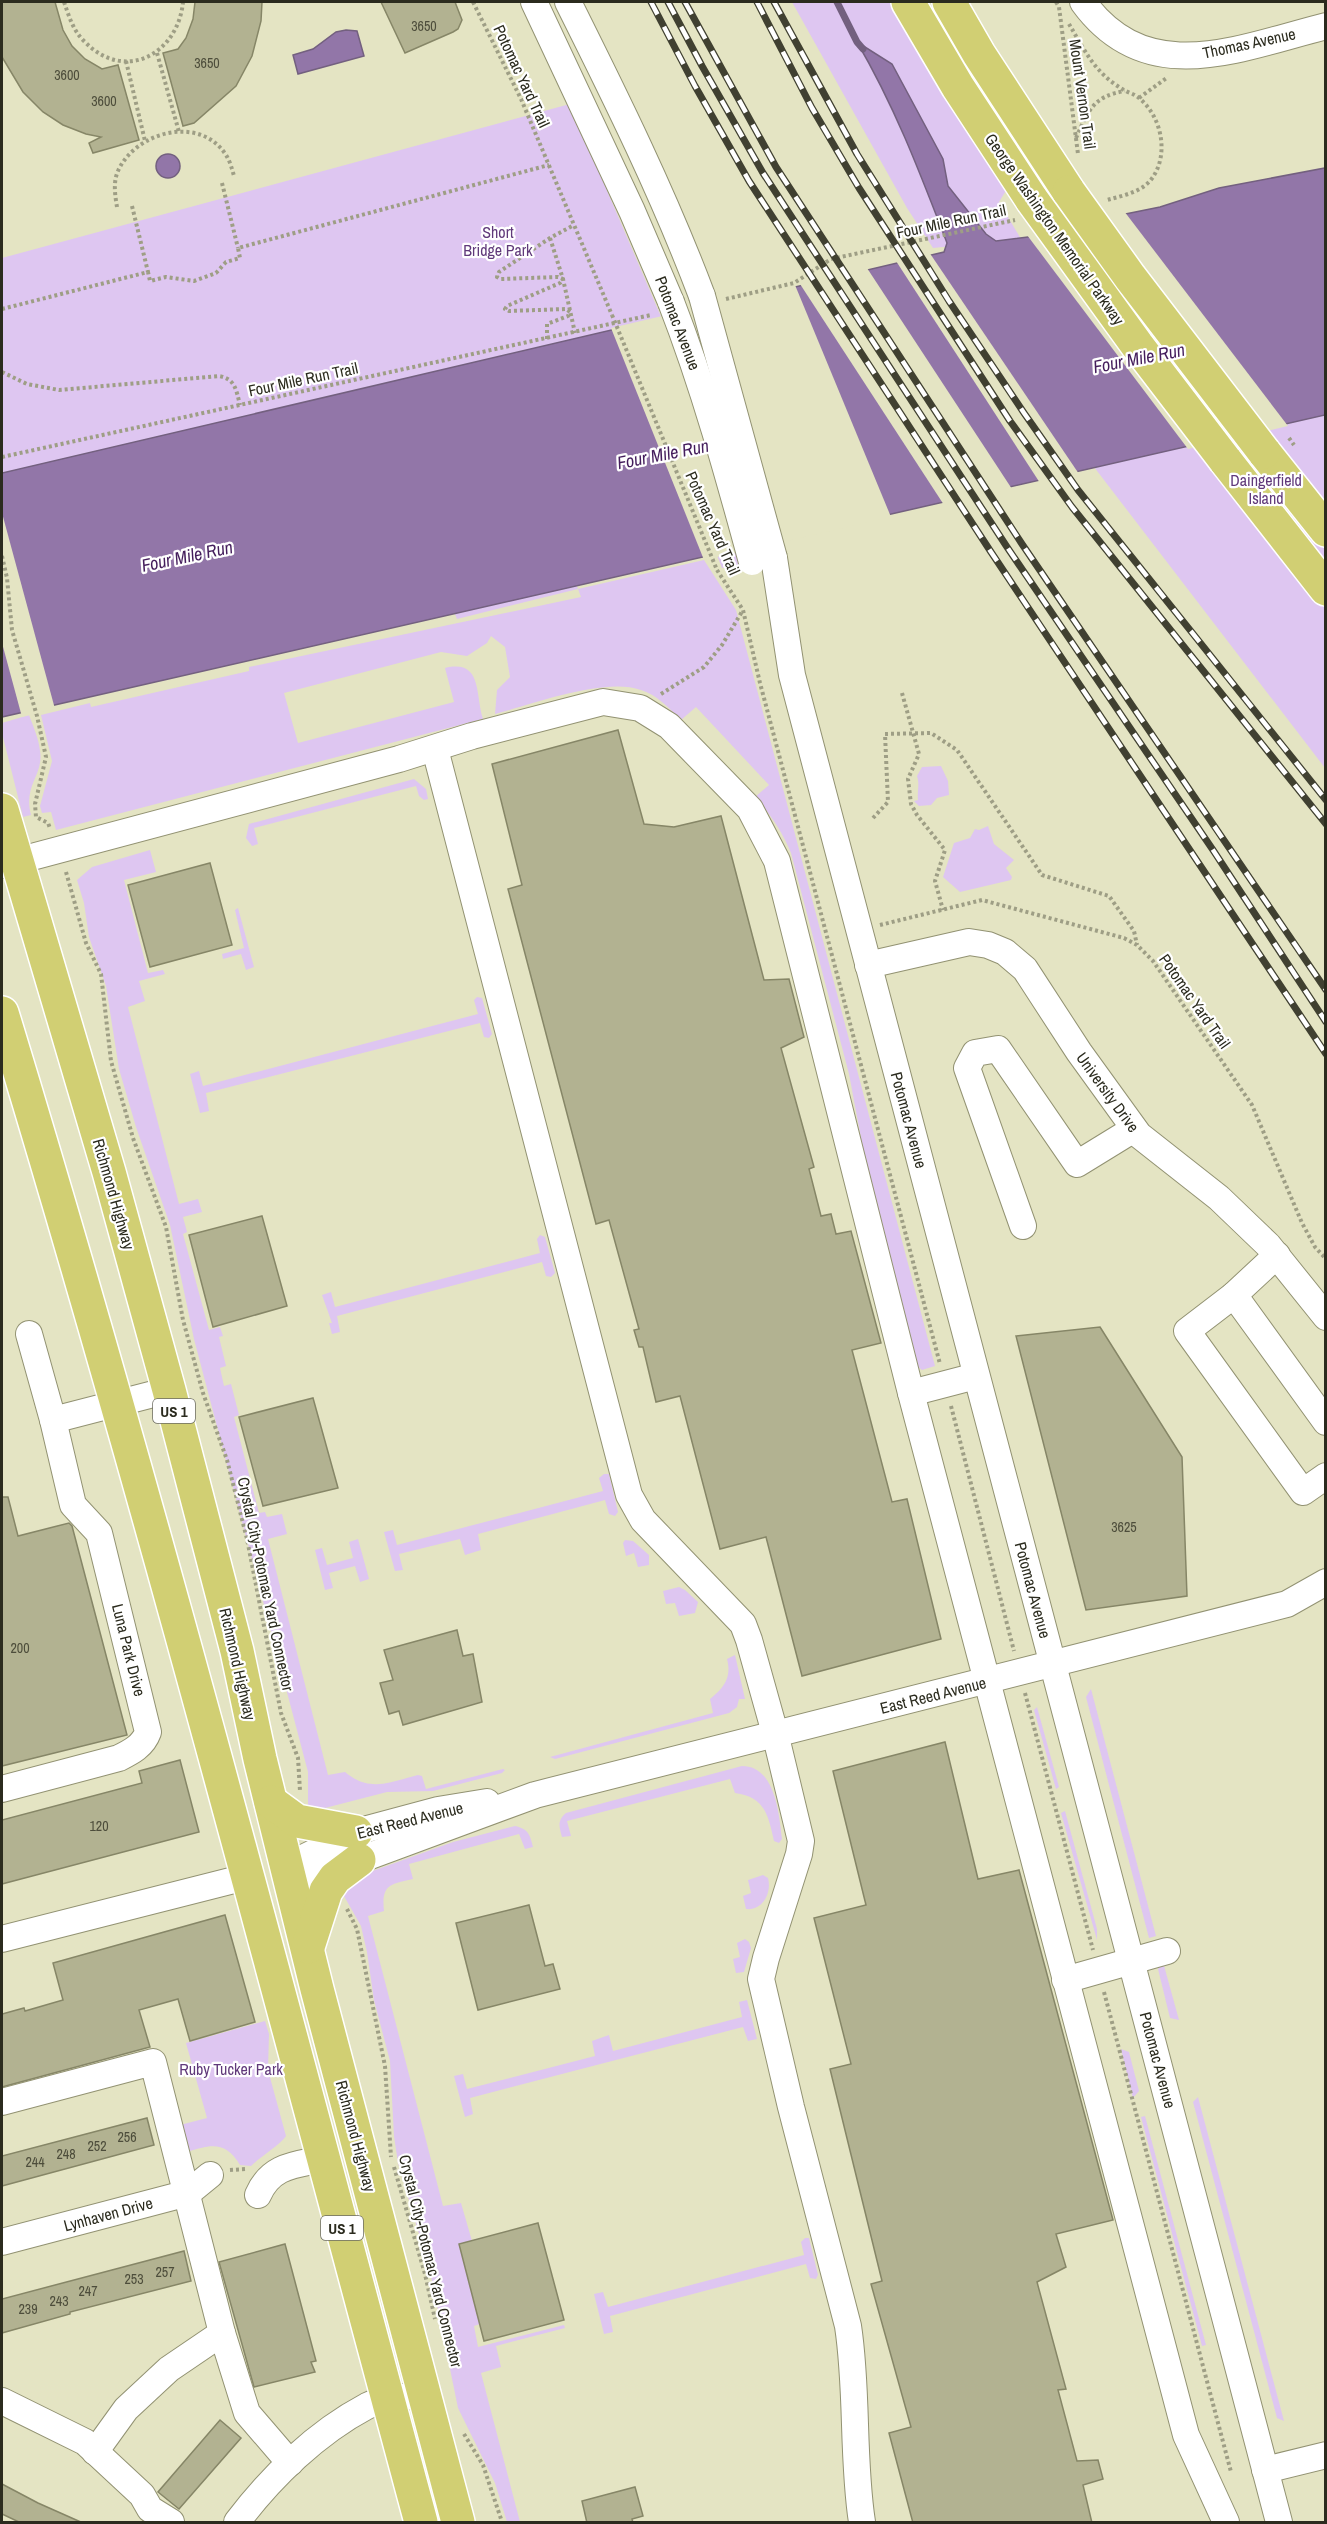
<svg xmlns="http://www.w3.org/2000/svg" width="1327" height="2524" font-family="'Archivo Narrow',sans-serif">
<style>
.green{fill:#dec6f1}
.water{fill:#9276a8;stroke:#73607f;stroke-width:1.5}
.pier{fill:#e4e4c3}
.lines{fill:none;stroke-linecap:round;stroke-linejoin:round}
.stream{stroke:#73607f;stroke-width:7}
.building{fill:#b2b291;stroke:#868667;stroke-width:1.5}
.minor-casing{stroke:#929272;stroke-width:28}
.highway-casing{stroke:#fff;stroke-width:36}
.path{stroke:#9e9e85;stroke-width:4;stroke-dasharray:3 3;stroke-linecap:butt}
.minor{stroke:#fff;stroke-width:26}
.highway{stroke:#d1cf73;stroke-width:33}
.rail-casing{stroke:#404031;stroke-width:7}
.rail{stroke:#fff;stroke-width:4.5;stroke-dasharray:14;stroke-linecap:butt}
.minor-bridge-casing{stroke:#929272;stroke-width:28;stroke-linecap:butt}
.highway-bridge-casing{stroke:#fff;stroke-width:36;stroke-linecap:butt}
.path-bridge{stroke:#9e9e85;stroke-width:4;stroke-dasharray:3 3;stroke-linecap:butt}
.minor-bridge{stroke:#fff;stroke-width:26}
.highway-bridge{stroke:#d1cf73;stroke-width:33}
.labels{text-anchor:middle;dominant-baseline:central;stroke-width:4.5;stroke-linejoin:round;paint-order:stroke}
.number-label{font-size:14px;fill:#4d4d3b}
.shield{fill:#fff;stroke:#6b6b62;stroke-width:1.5}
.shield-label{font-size:15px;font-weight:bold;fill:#2b2b1e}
.street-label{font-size:16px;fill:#2b2b1e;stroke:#fff}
.park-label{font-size:16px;fill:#60397a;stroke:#fff}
.water-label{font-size:18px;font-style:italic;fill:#441d5c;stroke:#fff}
</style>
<rect width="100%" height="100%" fill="#e4e4c3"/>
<g class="green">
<polygon points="792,2 890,2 1007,189 999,202 1021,239 933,248 907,208"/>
<path d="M570 104 662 319 716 479 739 565 722 568 626 328 489 360 578 589 704 560 736 610 935 1366 922 1370 917 1366 868 1175 849 1074 791 853C782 831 771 815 755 797L769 785 696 707 681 720C669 708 657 695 641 690 604 677 534 704 495 714L497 690 510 677 505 647 491 636 487 643 467 656 441 652 284 693 298 743 454 702 445 668C483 659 475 695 483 719L56 830 51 812 42 813 40 806 52 761 41 715 90 703 91 707 249 671V667L581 597 578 589 457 619 363 389 2 473V258Z"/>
<polygon points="1325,415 1325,768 1094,467"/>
<path d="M29 715C33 726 39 739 40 751 44 775 23 785 31 815L23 817 2 733V723Z"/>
<path d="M941 766 948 781 949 795 937 798 931 805 919 806 914 801 918 800C917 791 920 785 917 776L922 767Z"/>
<polygon points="414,779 426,789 428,799 424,800 419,796 416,786 254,828 258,844 252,846 246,838 249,824"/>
<polygon points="988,826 994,844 1014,860 1006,868 1012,877 1011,880 960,892 943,877 954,843 970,838 975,829 979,830"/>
<path d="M150 850 156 872 124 880 148 973 163 970 165 974 139 981 145 1001 128 1007 179 1204 198 1199 202 1212 183 1217 187 1232 183 1234 209 1330 220 1327 223 1336 219 1337 226 1366 220 1368 224 1386 231 1384 239 1415 234 1417 259 1513 265 1512 267 1517 282 1514 287 1534 268 1539 328 1775 345 1772C370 1793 390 1782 418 1775L422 1776 426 1789 503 1769 505 1770 502 1773 433 1791 387 1792 325 1808 308 1807V1772L194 1339 170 1225 136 1127 119 1069 106 986 89 937 84 903 77 880 92 867Z"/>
<polygon points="238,908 254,967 246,970 241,954 223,959 222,954 244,948 235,910"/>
<polygon points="477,997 482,998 492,1034 489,1038 484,1037 480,1023 206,1093 209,1111 200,1113 190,1074 199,1071 203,1086 478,1014 474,1000"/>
<polygon points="540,1235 545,1237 555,1273 551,1277 546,1276 542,1262 337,1316 340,1332 332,1334 329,1323 332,1323 322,1295 331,1292 335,1307 540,1253 537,1239"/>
<polygon points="604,1474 609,1474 618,1512 615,1516 609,1514 605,1500 478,1534 481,1550 465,1555 460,1539 399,1554 403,1570 395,1571 384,1532 393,1530 397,1545 603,1491 599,1478"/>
<polygon points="358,1539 369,1579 360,1582 355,1566 329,1573 333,1588 325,1590 315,1550 322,1548 327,1565 353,1558 349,1542"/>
<polygon points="625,1540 633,1541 649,1555 649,1565 638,1567 634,1553 626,1556 623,1543"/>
<polygon points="679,1587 685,1590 698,1602 695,1613 679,1616 675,1603 666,1604 663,1591"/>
<path d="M735 1655 745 1699H739L737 1707 729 1713 555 1759 550 1757 713 1713 710 1699C724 1688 732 1677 727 1659Z"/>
<polygon points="1091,1689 1156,1936 1149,1938 1086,1697"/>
<polygon points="1037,1707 1059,1787 1056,1789 1034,1710"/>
<path d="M742 1766C775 1766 779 1813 782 1839L779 1843 774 1841C768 1815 765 1797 735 1793L730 1779 567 1821 571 1836 562 1837C559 1826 557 1821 566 1813Z"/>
<polygon points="1065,1811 1097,1929 1097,1940 1061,1813"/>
<path d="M515 1826C528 1829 530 1834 533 1847L525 1849 519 1834 409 1864 413 1879C391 1884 381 1884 384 1911L368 1916 443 2206 461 2203 472 2241 480 2324 474 2326 478 2347 564 2325 565 2328 496 2346 501 2367 481 2373 520 2522H507L495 2483 458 2408 430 2271 398 2163 394 2136 390 2061 374 2000 367 1952 361 1926 340 1889 356 1877 453 1842Z"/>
<path d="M763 1875 768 1878C772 1892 763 1911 746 1909L743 1896 751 1893 748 1880Z"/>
<polygon points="745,1939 749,1942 751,1948 744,1972 736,1973 733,1959 740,1957 737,1943"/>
<polygon points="1163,1962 1179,2020 1170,2018 1158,1969"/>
<polygon points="747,2000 757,2039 748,2041 743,2027 470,2098 473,2114 465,2117 454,2076 463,2074 467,2089 595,2056 592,2041 609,2035 613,2051 742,2017 739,2002"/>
<path d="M265 2021 269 2034 268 2070 286 2136C279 2146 261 2156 251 2166L240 2165C226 2141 211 2144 187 2152L180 2125 207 2118 186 2043Z"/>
<polygon points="1121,2049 1129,2052 1139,2091 1133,2098"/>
<polygon points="1198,2097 1284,2421 1277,2418 1193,2102"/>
<polygon points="1145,2116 1206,2345 1202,2346 1141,2117"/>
<polygon points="805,2238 809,2238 818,2275 816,2279 810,2278 806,2264 610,2316 613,2332 604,2334 594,2294 603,2292 608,2307 804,2255 801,2242"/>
</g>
<g class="water">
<polygon points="346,30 357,31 364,56 298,74 293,55 313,49 336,32"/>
<path d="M857 42 892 64 943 159 948 186 986 234 996 241 1036 236 1081 223 1160 207 1219 188 1325 168V415L2 717V473L944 252 947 243C920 173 895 107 857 42Z"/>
<circle cx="168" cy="166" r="12"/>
</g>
<g class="pier">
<polygon points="1124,211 1288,426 1188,449 1027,235 1060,223"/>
<polygon points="929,252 1079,474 1040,483 896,261"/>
<polygon points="867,268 1012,489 944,505 800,284"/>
<polygon points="795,285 891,517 704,560 611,328"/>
<polygon points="2,513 55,709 22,717 2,643"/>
</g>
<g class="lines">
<polyline class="stream" points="837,2 857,42 863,49"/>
</g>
<g class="building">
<polygon points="2,2 55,2 63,30 72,46 85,59 102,69 118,65 139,140 93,153 89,143 101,137 86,134 63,125 43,112 23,92 2,57"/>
<polygon points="195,2 262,2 261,21 252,56 236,86 194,123 183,126 163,53 178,49 186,38 193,19"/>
<polygon points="381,2 455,2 462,20 458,29 453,32 405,53"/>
<polygon points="618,730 644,824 674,827 721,816 764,980 789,979 804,1037 781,1048 814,1167 809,1169 821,1216 831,1214 836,1234 851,1231 881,1343 852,1350 892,1502 907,1499 941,1639 802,1676 766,1537 720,1549 680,1396 656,1402 643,1347 639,1347 634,1330 639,1329 609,1220 596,1224 508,889 522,885 492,764"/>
<polygon points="210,863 232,945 150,967 128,885"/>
<polygon points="262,1216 287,1306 213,1327 189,1235"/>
<polygon points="1100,1327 1182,1457 1187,1596 1086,1610 1016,1336"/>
<polygon points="313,1398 338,1488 263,1506 239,1417"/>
<polygon points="2,1497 8,1497 18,1536 69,1523 72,1526 127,1735 2,1766"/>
<polygon points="457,1630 463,1656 473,1654 482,1702 403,1725 399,1711 389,1714 380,1683 393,1680 384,1650"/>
<polygon points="945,1742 978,1879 1019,1870 1113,2220 1056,2234 1066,2267 1037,2282 1066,2389 1058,2390 1077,2461 1098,2460 1103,2479 1083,2485 1092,2523 913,2523 889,2433 911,2427 871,2284 882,2281 830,2069 851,2064 814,1918 866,1905 833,1771"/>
<polygon points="180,1760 199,1832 2,1884 2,1820 142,1783 139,1771"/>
<polygon points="529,1905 545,1966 553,1964 560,1989 478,2010 456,1923"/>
<polygon points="225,1915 255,2022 190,2041 178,1999 139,2010 150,2047 2,2087 2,2014 24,2008 25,2011 63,2000 53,1963"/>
<polygon points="147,2118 154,2145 2,2186 2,2156"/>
<polygon points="538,2223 564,2320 484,2341 459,2244"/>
<polygon points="285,2244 316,2361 311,2362 315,2372 254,2387 219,2262"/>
<polygon points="184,2251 191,2281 70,2312 70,2314 2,2333 2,2299"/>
<polygon points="220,2420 241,2438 179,2509 158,2492"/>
<polygon points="2,2484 38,2503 83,2523 21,2523 2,2514"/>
<polygon points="635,2487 643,2516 632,2519 633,2523 587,2523 582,2501"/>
</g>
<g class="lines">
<defs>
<g id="minor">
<polyline points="534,2 632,211 671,302"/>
<path d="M568 2C616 98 664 195 702 296"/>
<path d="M1083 2C1147 90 1239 48 1326 26"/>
<polyline points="774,558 792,675 1279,2522"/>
<path d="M435 749 629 1495 643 1520 743 1624 749 1640 775 1733 801 1841 799 1854 766 1958 761 1979 791 2107 848 2326C858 2391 852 2458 862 2522"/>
<polyline points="2,865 399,759 472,736 603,702 640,708 669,726 750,809 777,861 911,1393 1186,2435 1226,2522"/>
<polyline points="868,965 969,942 988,945 1005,952 1025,969 1079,1052 1139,1135 1219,1198 1268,1245 1326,1317"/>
<polyline points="1023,1226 967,1068 975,1053 998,1049 1077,1164 1134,1129"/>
<polyline points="1277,1255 1234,1295 1187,1331 1303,1492 1326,1476"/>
<polyline points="1234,1295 1326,1422"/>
<polyline points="29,1334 53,1420 169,1390"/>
<polyline points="911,1393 976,1376"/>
<path d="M2 1789 119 1758C131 1752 143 1746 148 1732L99 1533 73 1505 53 1420"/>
<polyline points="296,1868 310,1873 359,1860 535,1795 1287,1604 1326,1582"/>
<polyline points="289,1871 296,1868 305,1857 356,1832 438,1810 487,1802"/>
<polyline points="2,1939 246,1877"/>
<polyline points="1065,1980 1167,1951"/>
<polyline points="2,2102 153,2062 222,2333 247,2413 290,2463"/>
<path d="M258 2195C271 2165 295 2165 323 2159"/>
<polyline points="2,2242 188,2193 210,2175"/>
<polyline points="2,2401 85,2442 142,2495 150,2509 171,2522"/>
<polyline points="95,2452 126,2409 169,2369 222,2333"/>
<polyline points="1265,2470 1326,2455"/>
<path d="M237 2522C271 2477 316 2433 367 2406 383 2398 407 2397 425 2394"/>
</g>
<g id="highway">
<polyline points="908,2 958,87 1032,200"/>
<polyline points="949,2 979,54 1069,192"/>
<polyline points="1264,452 1326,530"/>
<polyline points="1225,460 1326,589"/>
<polyline points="2,810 109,1172 169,1390 237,1651 260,1759 317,1989 458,2522"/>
<path d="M2 1013C154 1512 285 2018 421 2522"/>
<polyline points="271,1802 297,1821 356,1832"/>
<polyline points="308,1947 326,1891 335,1878 359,1860"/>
</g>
</defs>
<use href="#minor" class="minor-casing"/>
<use href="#highway" class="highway-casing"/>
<g class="path">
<path d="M64 2C69 16 73 31 85 42 125 83 178 54 183 2"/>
<polyline points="473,2 521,99 612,315"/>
<polyline points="1056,2 1059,7 1078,154"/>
<path d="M1069 24C1078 39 1087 57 1099 70 1106 78 1115 85 1124 90 1129 93 1135 94 1140 99 1163 118 1170 159 1149 182 1138 193 1121 196 1107 200"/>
<polyline points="157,53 179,132"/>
<polyline points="126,61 145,141"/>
<polyline points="1139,98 1168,77"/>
<path d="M1076 138C1088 111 1093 96 1125 91"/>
<polyline points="222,183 238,248"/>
<polyline points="132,206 148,272"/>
<path d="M117 207C115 195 113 182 118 171 135 132 200 114 226 155 230 161 232 169 234 176"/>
<polyline points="550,238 563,279 575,333"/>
<polyline points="726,299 794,283 831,259 1015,220"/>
<polyline points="2,309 148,272 150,281 166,277 194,281 216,273 226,262 240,258 238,248 549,165"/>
<polyline points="547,339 547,324 568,316 570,312 566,309 509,311 505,309 507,306 560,283 563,279 558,277 501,279 497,277 499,272 550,238 574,225"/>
<path d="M2 372 27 384 59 390 219 376C235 379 236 389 240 405"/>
<polyline points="2,457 651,315"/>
<polyline points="2,556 7,578 12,630 37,716 46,757 35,804 36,817 48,823 50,828"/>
<polyline points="717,570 743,610 760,683 940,1364"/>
<polyline points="902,693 919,754 908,779 911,804 917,815 945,850 935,881 943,910"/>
<polyline points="661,694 704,667 722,645 743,610"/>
<polyline points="873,818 888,802 885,734 931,733 957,750 1042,875 1109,896 1134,931 1137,945"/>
<polyline points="66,872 86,943 101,974 111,1061 133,1138 166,1227 183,1320 203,1393 227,1460 247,1539 281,1713 298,1758 300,1791"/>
<polyline points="880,925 982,900 1124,938 1137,945 1153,961 1252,1105 1302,1223 1315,1247 1326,1259"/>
<polyline points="951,1406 1014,1651"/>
<polyline points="1025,1693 1093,1950"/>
<polyline points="347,1909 357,1929 385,2066 391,2157"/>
<polyline points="1104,1992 1231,2472"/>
<polyline points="394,2167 425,2274 435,2319"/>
<polyline points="230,2170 247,2169"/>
<polyline points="464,2434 483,2465 502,2522"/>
</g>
<use href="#minor" class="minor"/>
<use href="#highway" class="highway"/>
<defs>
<g id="rail">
<polyline points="651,2 695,86 749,181 991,552 1326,1054"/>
<polyline points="668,2 702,66 763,173 1007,547 1213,850 1326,1022"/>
<polyline points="685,2 776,167 1022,544 1326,990"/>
<polyline points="757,2 812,108 859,188 1010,421 1072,507 1326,824"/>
<polyline points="774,2 857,154 949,301 1024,413 1078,490 1326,800"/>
</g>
</defs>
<use href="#rail" class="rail-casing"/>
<use href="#rail" class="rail"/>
<defs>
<g id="minor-bridge">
<polyline points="702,296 774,558"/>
<path d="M671 302C704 387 728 474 752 562"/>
</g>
<g id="highway-bridge">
<polyline points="1069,192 1130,277 1264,452"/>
<polyline points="1032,200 1137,345 1225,460"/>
</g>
</defs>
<use href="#minor-bridge" class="minor-bridge-casing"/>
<use href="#highway-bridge" class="highway-bridge-casing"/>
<g class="path-bridge">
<polyline points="612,315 717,570"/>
<polyline points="1289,438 1294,445"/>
</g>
<use href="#minor-bridge" class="minor-bridge"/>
<use href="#highway-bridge" class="highway-bridge"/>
</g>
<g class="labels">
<g class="number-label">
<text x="424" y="26">3650</text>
<text x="207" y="63">3650</text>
<text x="67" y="75">3600</text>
<text x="104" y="101">3600</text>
<text x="1124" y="1527">3625</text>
<text x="20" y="1648">200</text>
<text x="99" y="1826">120</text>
<text x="127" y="2137">256</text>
<text x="97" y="2146">252</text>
<text x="66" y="2154">248</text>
<text x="35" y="2162">244</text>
<text x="165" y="2272">257</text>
<text x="134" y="2279">253</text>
<text x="88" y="2291">247</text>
<text x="59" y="2301">243</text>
<text x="28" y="2309">239</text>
</g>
<g class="shield">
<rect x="153" y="1399" width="42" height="24" rx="4.5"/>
<rect x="321" y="2216" width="42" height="24" rx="4.5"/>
</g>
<g class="shield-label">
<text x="174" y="1411">US 1</text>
<text x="342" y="2228">US 1</text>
</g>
<g class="street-label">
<text transform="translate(1249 43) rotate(-12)">Thomas Avenue</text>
<text transform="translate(522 76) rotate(65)">Potomac Yard Trail</text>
<text transform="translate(1083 94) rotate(82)">Mount Vernon Trail</text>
<text transform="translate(951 221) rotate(-12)">Four Mile Run Trail</text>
<text transform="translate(1055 229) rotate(55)">George Washington Memorial Parkway</text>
<text transform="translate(678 323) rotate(69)">Potomac Avenue</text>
<text transform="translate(303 379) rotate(-12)">Four Mile Run Trail</text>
<text transform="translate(713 523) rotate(66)">Potomac Yard Trail</text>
<text transform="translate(1195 1001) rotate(55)">Potomac Yard Trail</text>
<text transform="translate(1108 1092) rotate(54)">University Drive</text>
<text transform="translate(909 1120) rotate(75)">Potomac Avenue</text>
<text transform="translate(114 1194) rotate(74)">Richmond Highway</text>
<text transform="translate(266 1584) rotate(78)">Crystal City-Potomac Yard Connector</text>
<text transform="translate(1033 1590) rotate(75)">Potomac Avenue</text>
<text transform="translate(129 1650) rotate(76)">Luna Park Drive</text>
<text transform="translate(238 1664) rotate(77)">Richmond Highway</text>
<text transform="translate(933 1695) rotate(-14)">East Reed Avenue</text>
<text transform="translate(410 1820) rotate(-14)">East Reed Avenue</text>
<text transform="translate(1158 2060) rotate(75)">Potomac Avenue</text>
<text transform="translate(356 2136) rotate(75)">Richmond Highway</text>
<text transform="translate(108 2214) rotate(-15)">Lynhaven Drive</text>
<text transform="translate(431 2261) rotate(76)">Crystal City-Potomac Yard Connector</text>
</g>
<g class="park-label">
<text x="498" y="232">Short<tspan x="498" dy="18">Bridge Park</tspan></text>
<text x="1266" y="480">Daingerfield<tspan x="1266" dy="18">Island</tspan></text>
<text x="231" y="2069">Ruby Tucker Park</text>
</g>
<g class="water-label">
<text transform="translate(1139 358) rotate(-11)">Four Mile Run</text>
<text transform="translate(663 454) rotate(-11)">Four Mile Run</text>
<text transform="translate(187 556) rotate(-12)">Four Mile Run</text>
</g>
</g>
<rect width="1327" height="2524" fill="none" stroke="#2b2b1e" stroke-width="6"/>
</svg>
